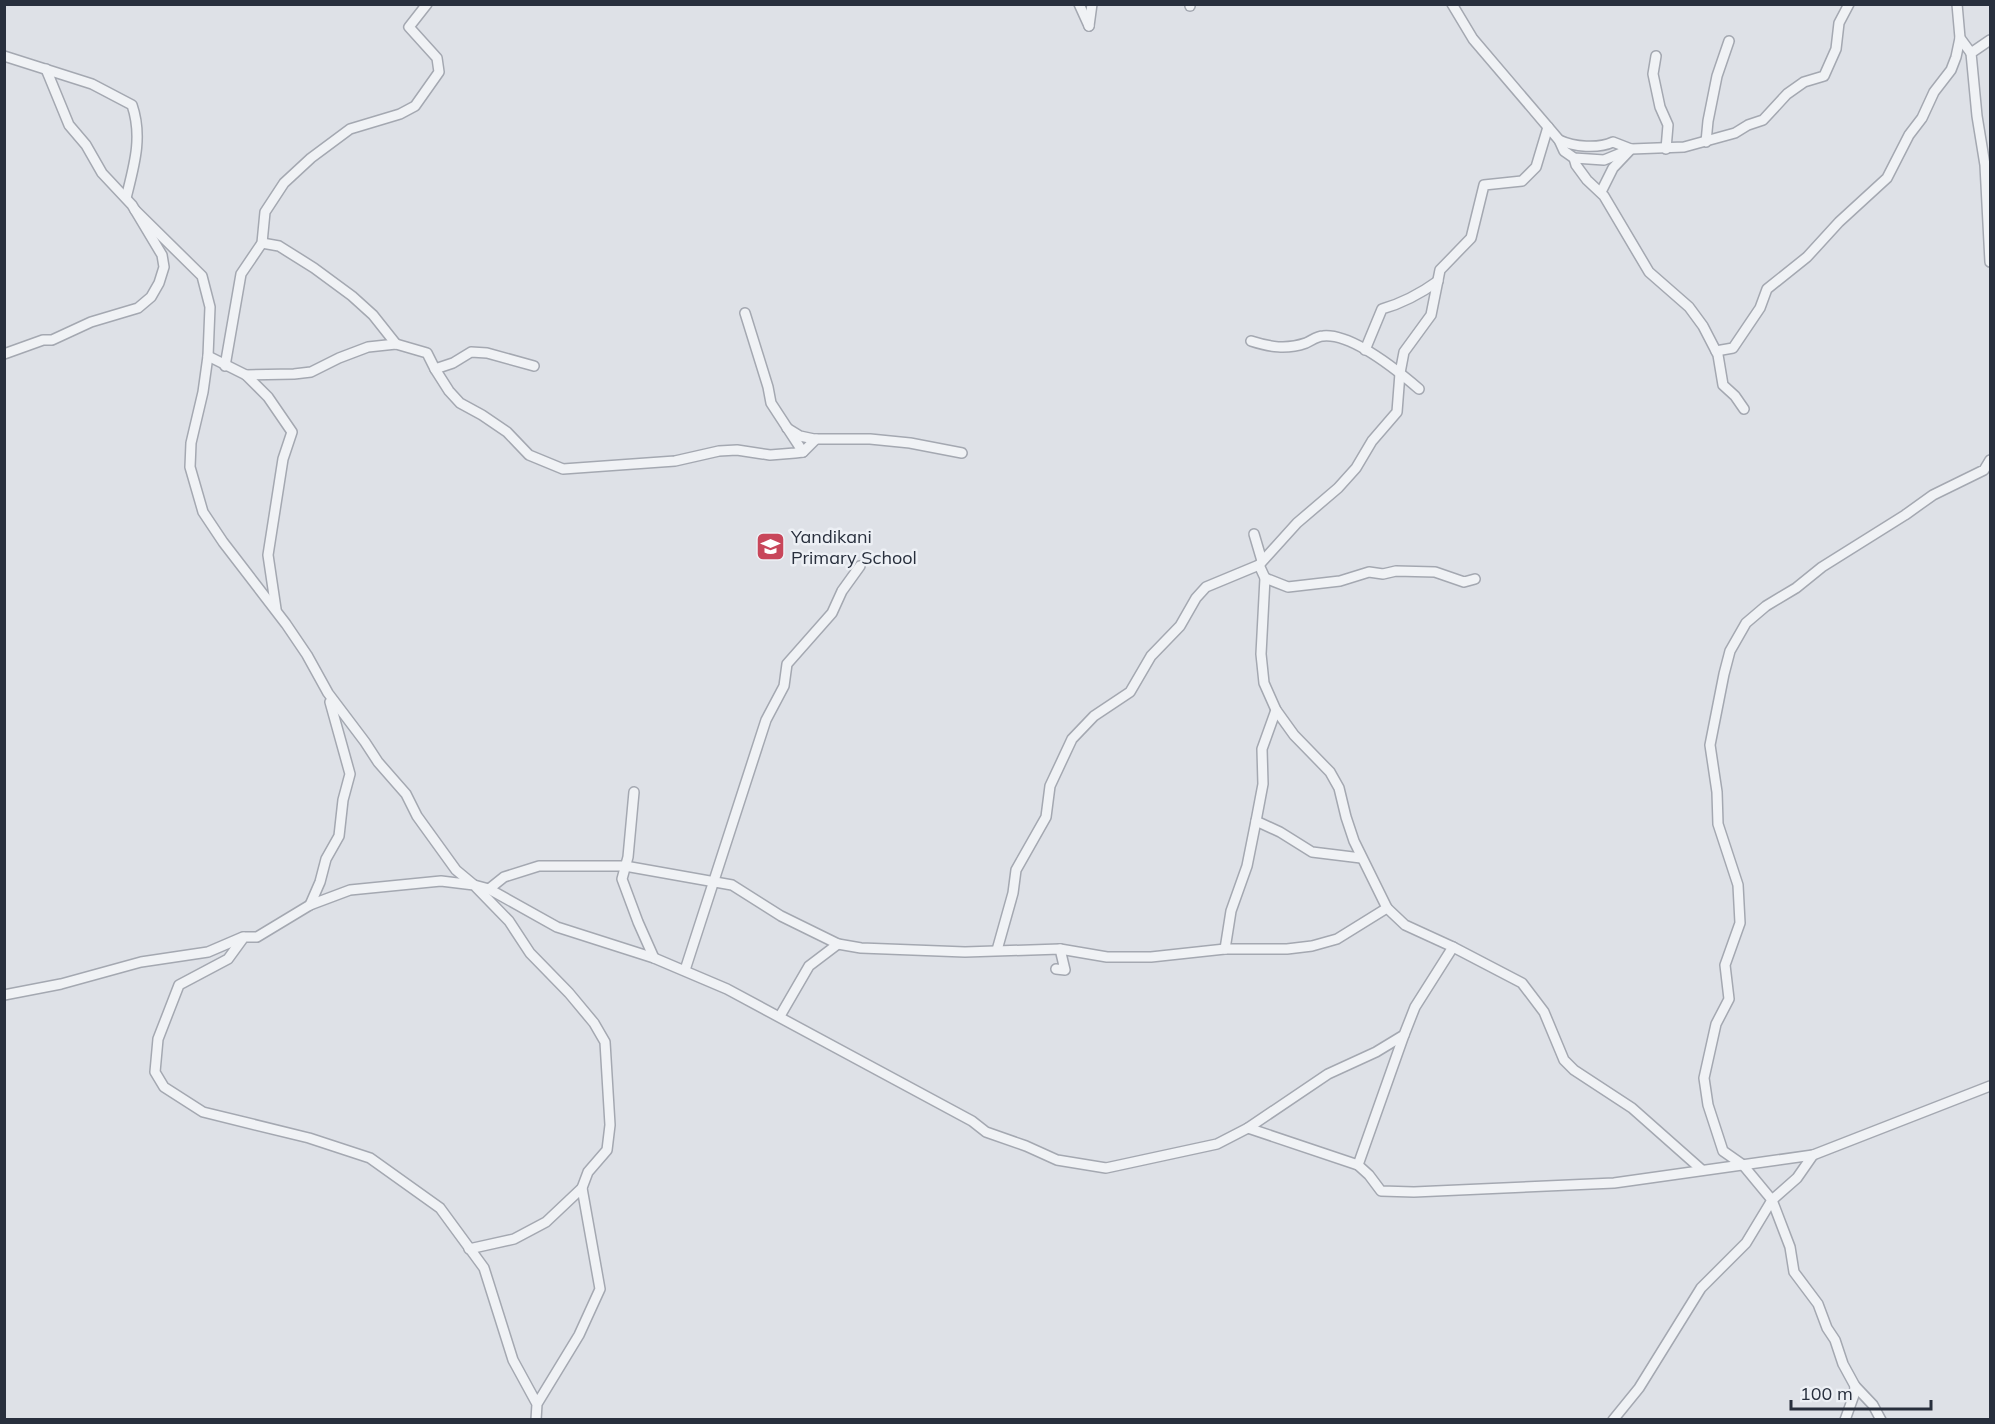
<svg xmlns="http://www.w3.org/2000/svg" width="1995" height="1424" font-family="Mulish,sans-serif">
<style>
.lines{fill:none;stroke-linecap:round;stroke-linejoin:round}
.minor-casing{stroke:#a4a8b1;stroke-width:12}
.minor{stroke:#f0f2f5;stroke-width:9}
.labels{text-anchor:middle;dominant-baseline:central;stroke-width:5;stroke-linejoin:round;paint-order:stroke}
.poi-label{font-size:18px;fill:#282f3d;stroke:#edf0f5;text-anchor:start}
</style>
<rect width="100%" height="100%" fill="#dee1e7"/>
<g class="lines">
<defs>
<g id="minor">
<polyline points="1079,4 1089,26"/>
<polyline points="1957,4 1960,38 1971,53"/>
<polyline points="1190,6 1190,4"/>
<polyline points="1089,26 1092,4"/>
<polyline points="1990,40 1971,53 1977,116 1985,165 1990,262"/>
<path d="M4 56 92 84 132 105C143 137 134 166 126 198"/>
<polyline points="1656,56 1653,74 1660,107 1668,125 1666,149"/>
<polyline points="1548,127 1559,140 1564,151 1574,158 1604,160 1631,149 1684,147 1735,133 1748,125 1763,120 1787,94 1804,82 1824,76 1836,49 1839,23 1849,4"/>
<path d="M1559 140C1574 147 1598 149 1613 142L1631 149 1613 168 1601 192"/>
<polyline points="1706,142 1708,121 1717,76 1729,41"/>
<polyline points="1574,158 1576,165 1587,180 1604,196 1649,272 1689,307 1703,326 1718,355 1723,385 1735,396 1744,409"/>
<polyline points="135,210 202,276 210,307 208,356 203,392 191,443 190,467 203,512 223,542 286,624 307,655 328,693 365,742 378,762 406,794 417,816 456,870 474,885 489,889 557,927 654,958 727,989 972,1121 986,1132 1026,1146 1057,1160 1106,1168 1217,1144 1248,1128 1358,1165 1369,1175 1381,1191 1414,1192 1614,1183 1813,1155 1990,1086"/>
<polyline points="262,243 279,246 314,268 352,296 373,315 396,344"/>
<polyline points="745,313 768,387 771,403 803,452"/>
<path d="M1251 341C1270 347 1286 350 1306 343 1311 341 1317 336 1323 336 1352 333 1398 371 1419 389"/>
<path d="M1365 350 1382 309C1403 303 1420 294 1438 281"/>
<polyline points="1716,351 1733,348 1760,308 1767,289 1807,257 1839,222 1887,178 1909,135 1922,118 1934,92 1951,70 1956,57 1960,38"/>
<polyline points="4,354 43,340 52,340 91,322 138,308 151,297 159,283 164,267 162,255 132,205 102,173 86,145 69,125 46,69"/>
<polyline points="208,356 246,375 294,374 311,372 339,358 368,347 396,344 427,353 435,369 453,363 471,352 487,353 534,366"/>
<polyline points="225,366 241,274 262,243 265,212 284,183 311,158 350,129 400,114 415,106 439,72 437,58 409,27 427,4"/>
<polyline points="435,369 449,391 460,403 482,415 507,432 529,455 563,469 675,461 719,451 737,450 770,455 795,453 803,452 816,439"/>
<polyline points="246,375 268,397 292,432 283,459 268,555 276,609"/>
<polyline points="787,428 800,436 814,439 870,439 910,443 962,453"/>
<polyline points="1254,534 1262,561"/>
<polyline points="1259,565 1265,578 1261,654 1264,683 1276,710 1294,735 1330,772 1339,788 1346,817 1354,841 1387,908"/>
<polyline points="1265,578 1288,587 1340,581 1369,572 1383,574 1396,571 1435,572 1464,582 1475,579"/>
<polyline points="634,792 628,857 622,879 638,922 654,958"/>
<polyline points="1256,821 1280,832 1312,852 1361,858"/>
<polyline points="489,889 504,877 539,866 625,866 732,885 781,916 838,944 861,948 965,952 1060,949 1065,970 1056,969"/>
<polyline points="310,905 320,882 326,859 339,836 343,800 350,774 330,702"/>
<polyline points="1453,947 1522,983 1544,1012 1564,1060 1574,1070 1632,1108 1702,1170"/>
<polyline points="1060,949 1107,957 1151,957 1225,949 1287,949 1312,946 1337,939 1387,908 1405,925 1453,947 1415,1007 1404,1035 1376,1052 1328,1074 1248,1128"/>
<polyline points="1225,949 1231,911 1247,866 1256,821 1263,784 1262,749 1276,710"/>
<polyline points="997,950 1013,893 1016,870 1046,817 1050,786 1072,739 1094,716 1130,692 1151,656 1180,626 1196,598 1206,587 1259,565 1297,523 1338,488 1356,468 1372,441 1397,412 1400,373 1404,352 1431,315 1440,270 1471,238 1484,185 1522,181 1536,167 1548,127 1473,39 1452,4"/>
<polyline points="685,970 766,720 784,686 787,664 832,613 842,591 860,566"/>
<polyline points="4,995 61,984 141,962 208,952 243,937"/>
<polyline points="780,1016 809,966 838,944"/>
<polyline points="1813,1155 1797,1178 1772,1200 1743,1165 1723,1151 1708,1105 1704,1078 1716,1024 1729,999 1725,965 1740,923 1738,885 1718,824 1717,792 1710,745 1724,674 1730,651 1746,623 1766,606 1796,588 1822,567 1905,515 1933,495 1984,470 1990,460"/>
<polyline points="1358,1165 1404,1035"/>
<polyline points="1772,1200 1790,1247 1794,1272 1818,1304 1827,1328 1835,1340 1843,1364 1855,1386 1854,1395 1845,1420"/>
<polyline points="469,1249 514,1239 546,1222 582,1188"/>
<polyline points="1855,1386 1873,1405 1881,1420"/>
<polyline points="536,1420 537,1404 579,1335 600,1289 582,1188 588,1172 607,1150 610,1125 605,1042 594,1023 569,993 530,953 509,921 474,885 441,881 350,890 310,905 257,937 244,937 228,959 179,985 158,1039 155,1072 164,1087 203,1112 309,1138 370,1158 440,1208 484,1268 513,1360 537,1404"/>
<polyline points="1613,1420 1639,1388 1701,1288 1746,1243 1772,1200"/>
</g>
</defs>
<use href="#minor" class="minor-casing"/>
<use href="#minor" class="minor"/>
</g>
<defs>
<symbol id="school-square" viewBox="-11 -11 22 22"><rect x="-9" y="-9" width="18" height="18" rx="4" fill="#c8465a" stroke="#edf0f5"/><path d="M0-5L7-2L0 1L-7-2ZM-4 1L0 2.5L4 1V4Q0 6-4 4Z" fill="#fff"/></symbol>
</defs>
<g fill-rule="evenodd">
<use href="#school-square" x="754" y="530" width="33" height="33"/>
</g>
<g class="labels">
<g class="poi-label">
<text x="791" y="536">Yandikani<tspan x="791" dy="21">Primary School</tspan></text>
</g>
</g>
<rect width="1995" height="1424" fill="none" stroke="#282f3d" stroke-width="12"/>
<path d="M1791 1400v9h140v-9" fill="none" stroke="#282f3d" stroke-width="3"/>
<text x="1800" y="1400" font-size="18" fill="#282f3d" stroke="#edf0f5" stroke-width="4.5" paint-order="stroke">100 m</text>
</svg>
